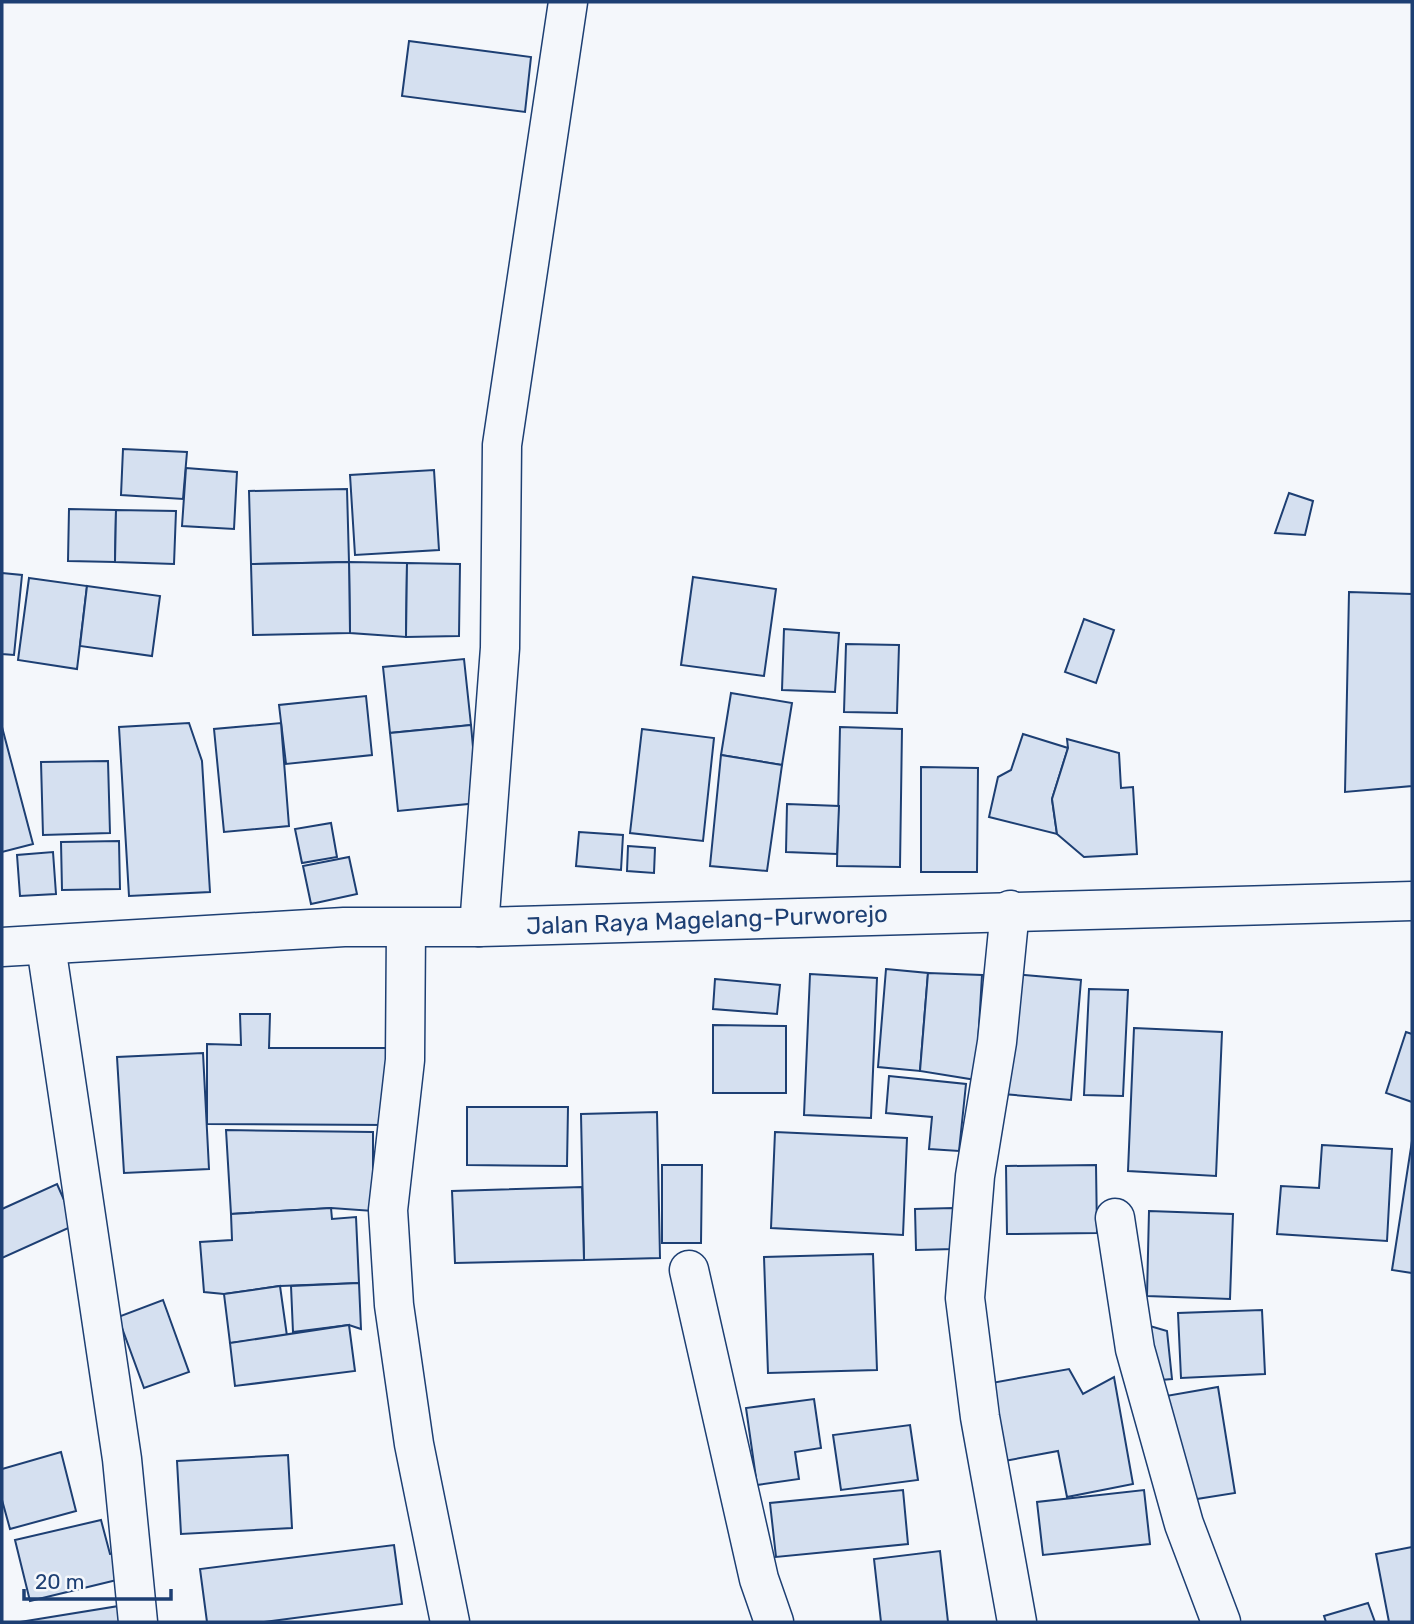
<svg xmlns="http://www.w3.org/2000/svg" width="1414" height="1624" font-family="Rubik,sans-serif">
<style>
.building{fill:#d5e0f0;stroke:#1d3f73;stroke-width:2}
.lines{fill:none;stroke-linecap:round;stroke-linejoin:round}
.minor-casing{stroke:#1d3f73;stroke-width:41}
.primary-casing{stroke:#1d3f73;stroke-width:41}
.minor{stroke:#f4f7fb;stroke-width:38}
.primary{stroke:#f4f7fb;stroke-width:38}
.labels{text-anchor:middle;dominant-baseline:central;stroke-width:5;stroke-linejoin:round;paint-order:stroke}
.street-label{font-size:24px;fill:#1d3f73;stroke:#f4f7fb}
</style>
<rect width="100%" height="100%" fill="#f4f7fb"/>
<g class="building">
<polygon points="409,41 531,57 525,112 402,96"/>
<polygon points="123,449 187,452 183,499 121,495"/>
<polygon points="186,468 237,472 234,529 182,526"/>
<polygon points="434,470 439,550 355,555 350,475"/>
<polygon points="347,489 349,562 251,564 249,491"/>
<polygon points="1289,493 1313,501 1305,535 1275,533"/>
<polygon points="69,509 116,510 115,562 68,561"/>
<polygon points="116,510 176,511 174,564 115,562"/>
<polygon points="349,562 407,563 406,637 350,633"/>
<polygon points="349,562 350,633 253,635 251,564"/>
<polygon points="407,563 460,564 459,636 406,637"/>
<polygon points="2,573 22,575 14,655 2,654"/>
<polygon points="693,577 776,589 764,676 681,665"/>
<polygon points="29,578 87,586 77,669 18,660"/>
<polygon points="87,586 160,596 152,656 80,646"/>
<polygon points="1349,592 1412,594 1412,786 1345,792"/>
<polygon points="1084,619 1114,630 1096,683 1065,672"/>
<polygon points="784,629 839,633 835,692 782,690"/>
<polygon points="846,644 899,645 897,713 844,712"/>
<polygon points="464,659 471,725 390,733 383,667"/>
<polygon points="731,693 792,703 782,765 721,755"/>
<polygon points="366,696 372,755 286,764 279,705"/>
<polygon points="189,723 202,761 210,892 129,896 119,727"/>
<polygon points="281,723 289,826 224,832 214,729"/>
<polygon points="471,725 478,803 398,811 390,733"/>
<polygon points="2,727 33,844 2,852"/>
<polygon points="840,727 902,729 900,867 837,866"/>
<polygon points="642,729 714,738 703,841 630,833"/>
<polygon points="1023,734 1068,748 1052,799 1057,834 989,817 998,777 1011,770"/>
<polygon points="1067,739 1119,753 1121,788 1133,787 1137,854 1084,857 1057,834 1052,799 1068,748"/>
<polygon points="721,755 782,765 767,871 710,866"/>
<polygon points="108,761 110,833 43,835 41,762"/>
<polygon points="921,767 978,768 977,872 921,872"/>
<polygon points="787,804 839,806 837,854 786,852"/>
<polygon points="331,823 337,857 302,863 295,829"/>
<polygon points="579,832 623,835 621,870 576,866"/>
<polygon points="119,841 120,889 62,890 61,842"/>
<polygon points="628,846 655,848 654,873 627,871"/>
<polygon points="53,852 56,894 20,896 17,855"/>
<polygon points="349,857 357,894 311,904 303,866"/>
<polygon points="886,969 928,973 920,1071 878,1067"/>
<polygon points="928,973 982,975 976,1080 920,1071"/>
<polygon points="810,974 877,978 871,1118 804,1115"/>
<polygon points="1014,974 1081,980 1071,1100 1003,1094"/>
<polygon points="715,979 780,985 777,1014 713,1009"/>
<polygon points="1089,989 1128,990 1123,1096 1084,1095"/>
<polygon points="240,1014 270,1014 269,1048 387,1048 388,1125 207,1124 207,1044 241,1045"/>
<polygon points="713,1025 786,1026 786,1093 713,1093"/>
<polygon points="1134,1028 1222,1032 1216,1176 1128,1171"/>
<polygon points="1406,1032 1412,1034 1412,1102 1386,1093"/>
<polygon points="203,1053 209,1169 124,1173 117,1057"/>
<polygon points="889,1076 966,1084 959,1151 929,1149 932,1117 886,1113"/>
<polygon points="467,1107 568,1107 567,1166 467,1165"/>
<polygon points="657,1112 660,1258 584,1260 581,1114"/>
<polygon points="226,1130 373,1132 373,1211 331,1208 231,1214"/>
<polygon points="775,1132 907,1138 903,1235 771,1228"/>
<polygon points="1412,1141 1412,1273 1392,1270"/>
<polygon points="1322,1145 1392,1149 1387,1241 1277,1234 1281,1186 1319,1188"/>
<polygon points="662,1165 702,1165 701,1243 662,1243"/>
<polygon points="1096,1165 1097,1233 1007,1234 1006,1166"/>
<polygon points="57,1184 75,1225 2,1258 2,1209"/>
<polygon points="582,1187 584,1260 455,1263 452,1191"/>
<polygon points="331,1208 332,1219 356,1217 359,1283 280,1286 224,1294 204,1292 200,1242 232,1240 231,1214"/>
<polygon points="953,1208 954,1249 916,1250 915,1209"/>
<polygon points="1149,1211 1233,1214 1230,1299 1147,1296"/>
<polygon points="873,1254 877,1370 768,1373 764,1257"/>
<polygon points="359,1283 361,1329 349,1325 293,1332 291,1286"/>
<polygon points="280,1286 287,1336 230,1343 224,1294"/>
<polygon points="163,1300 189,1372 144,1388 118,1317"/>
<polygon points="1262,1310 1265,1374 1181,1378 1178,1313"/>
<polygon points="1143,1324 1167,1331 1172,1379 1149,1381"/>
<polygon points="349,1325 355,1371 235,1386 230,1343"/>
<polygon points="1069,1369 1083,1394 1114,1377 1133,1484 1067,1497 1058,1451 999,1462 986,1384"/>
<polygon points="1218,1387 1235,1493 1184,1501 1166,1396"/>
<polygon points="814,1399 821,1448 795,1452 799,1479 757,1485 746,1408"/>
<polygon points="910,1425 918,1480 841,1490 833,1435"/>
<polygon points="61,1452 76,1511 10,1529 2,1500 2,1469"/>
<polygon points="288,1455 292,1528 181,1534 177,1461"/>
<polygon points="903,1490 908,1544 776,1557 770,1503"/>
<polygon points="1144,1490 1150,1544 1043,1555 1037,1502"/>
<polygon points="101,1520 110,1554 119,1553 125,1578 30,1601 15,1540"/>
<polygon points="394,1545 402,1604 264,1622 207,1622 200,1569"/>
<polygon points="1412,1547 1412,1622 1389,1622 1376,1554"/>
<polygon points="940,1551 948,1622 881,1622 874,1559"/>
<polygon points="1368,1603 1375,1622 1326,1622 1324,1616"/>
<polygon points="125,1605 128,1622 20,1622"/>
</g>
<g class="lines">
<defs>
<g id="minor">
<polyline points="1010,910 997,1042 975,1176 965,1298 980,1417 1017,1622"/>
<polyline points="479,927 500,648 502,445 568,2"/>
<polyline points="406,928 405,1060 388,1210 394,1305 414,1444 450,1622"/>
<polyline points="46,946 122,1459 138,1622"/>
<polyline points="1115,1218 1135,1349 1184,1524 1221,1622"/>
<polyline points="689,1270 759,1579 774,1622"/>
</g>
<polyline id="primary" points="2,947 344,927 479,927 1412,901"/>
</defs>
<use href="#minor" class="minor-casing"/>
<use href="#primary" class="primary-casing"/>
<use href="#minor" class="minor"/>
<use href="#primary" class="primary"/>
</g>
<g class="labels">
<g class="street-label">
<text transform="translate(707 920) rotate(-2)">Jalan Raya Magelang-Purworejo</text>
</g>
</g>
<rect width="1414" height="1624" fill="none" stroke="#1d3f73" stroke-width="7"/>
<path d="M24 1589v10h147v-10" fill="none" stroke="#1d3f73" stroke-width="3.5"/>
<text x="35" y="1589" font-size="21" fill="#1d3f73" stroke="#f4f7fb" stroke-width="5" paint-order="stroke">20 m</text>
</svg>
